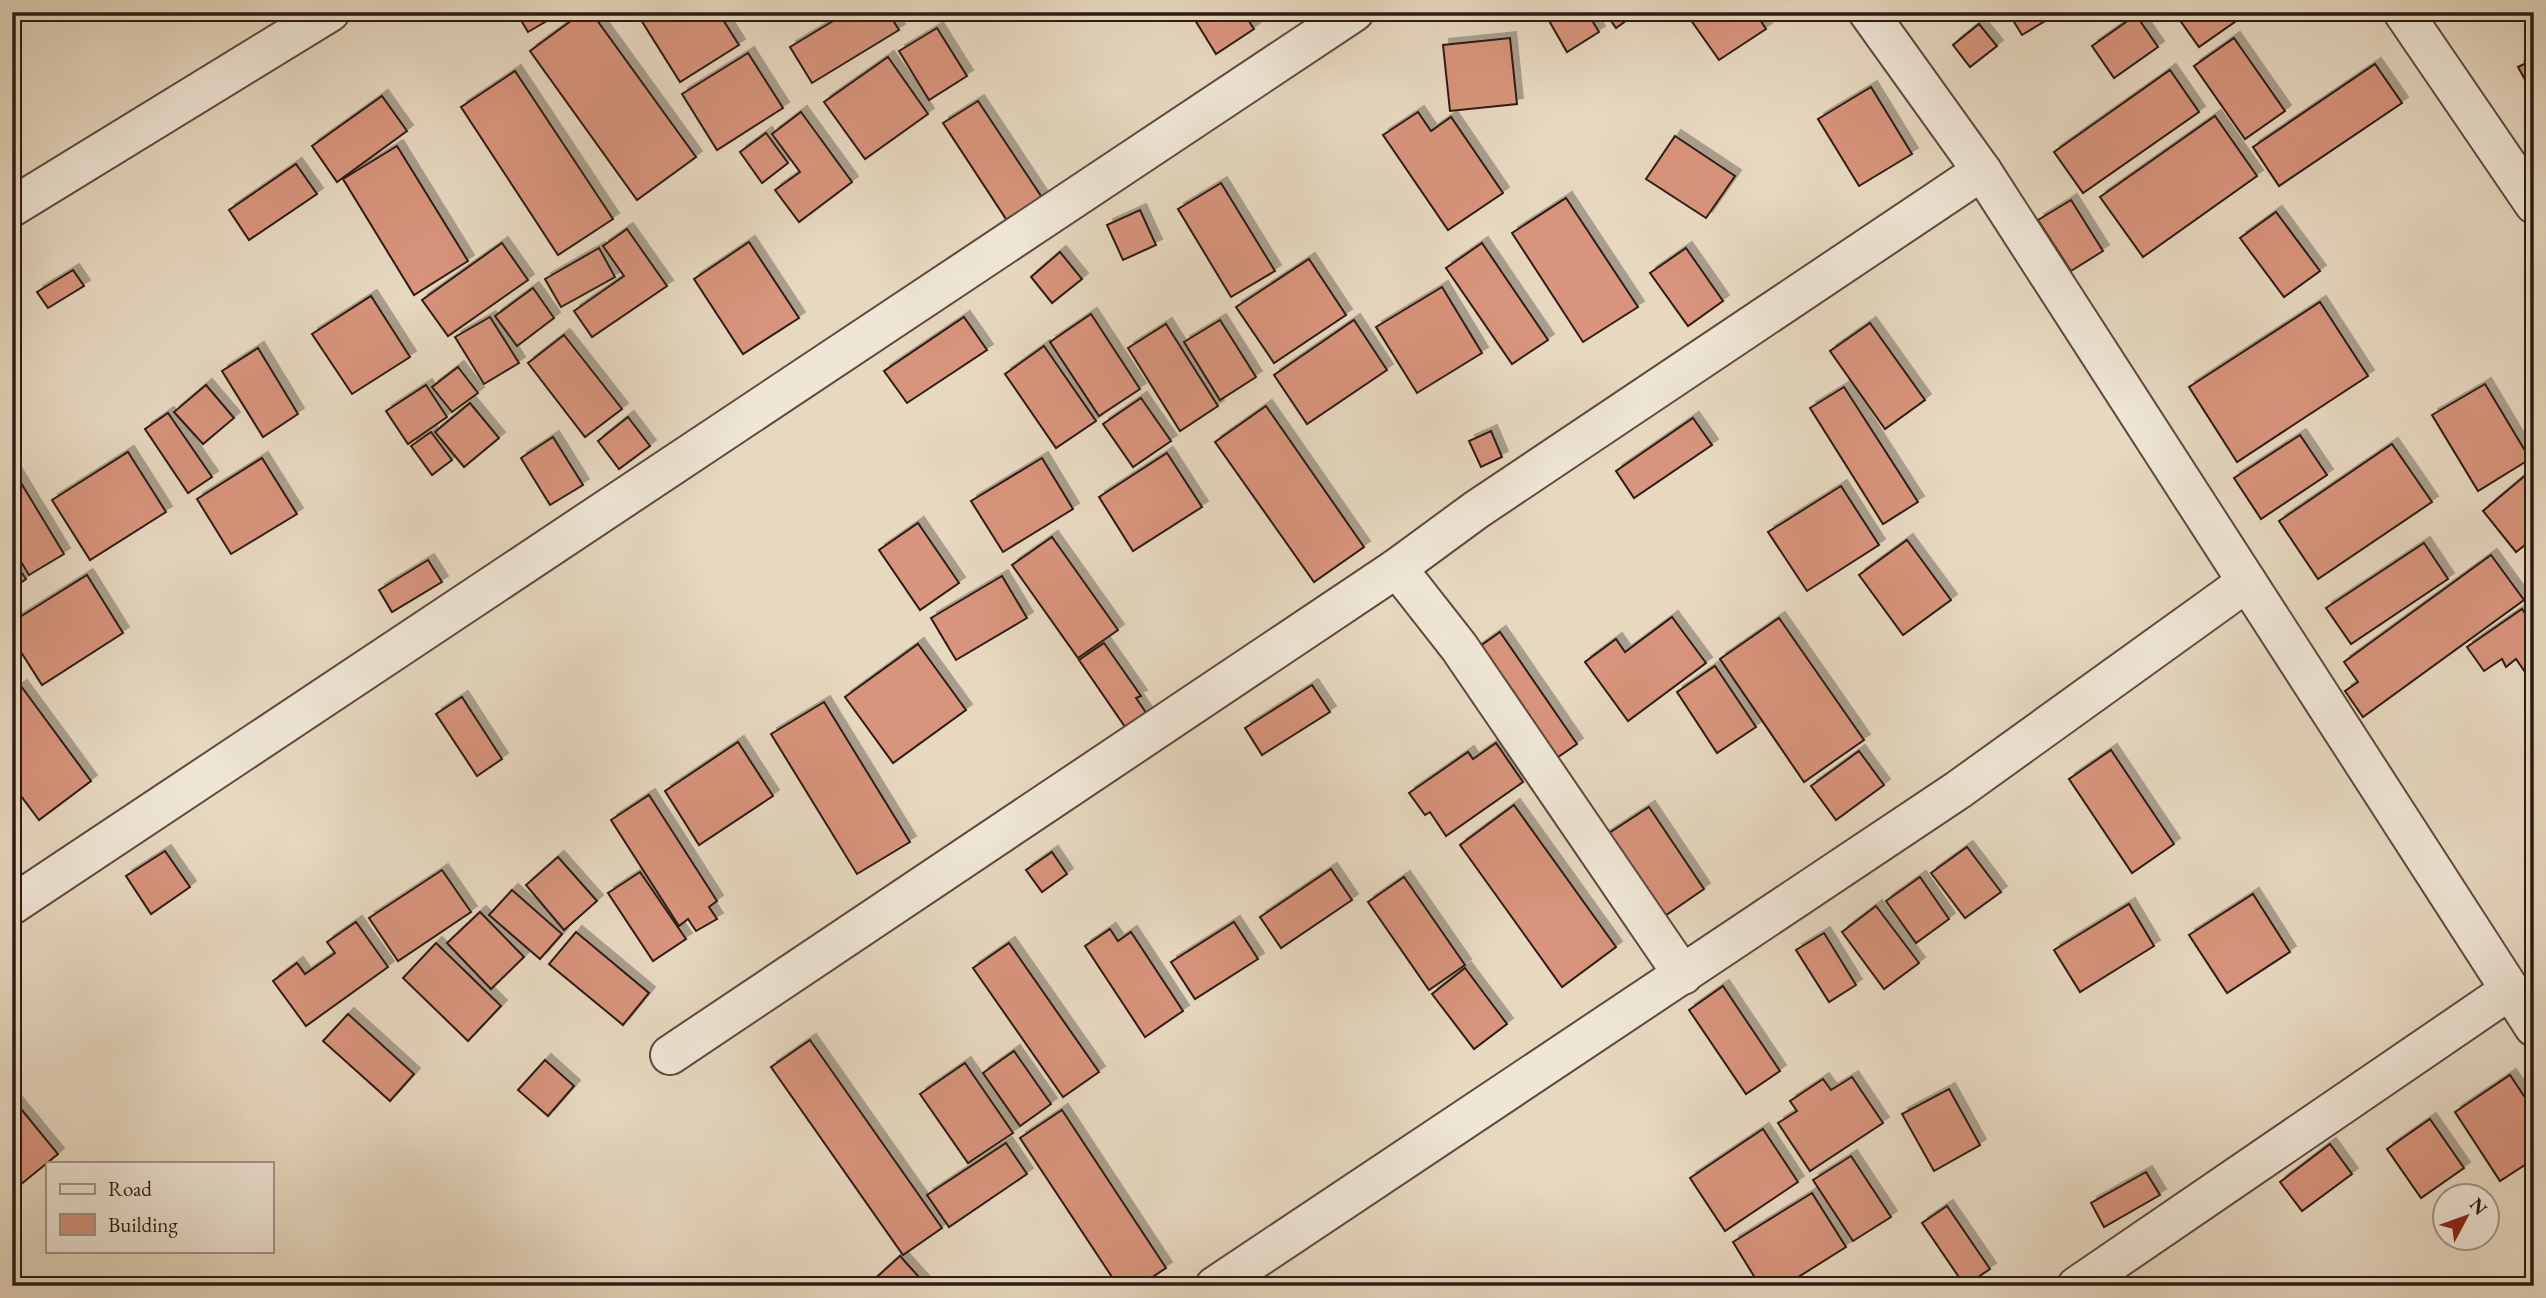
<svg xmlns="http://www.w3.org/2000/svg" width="2546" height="1298" font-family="'EB Garamond',serif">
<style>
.building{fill:#d8947c;stroke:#2d1b12;stroke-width:2;filter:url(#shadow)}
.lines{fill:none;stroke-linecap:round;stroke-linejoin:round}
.minor-casing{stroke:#5c4a3e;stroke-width:42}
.minor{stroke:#efe6d6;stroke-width:38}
</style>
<defs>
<filter id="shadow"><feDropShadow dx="6" dy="-6" stdDeviation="0" flood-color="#0004"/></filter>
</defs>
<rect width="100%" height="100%" fill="#e7d8c0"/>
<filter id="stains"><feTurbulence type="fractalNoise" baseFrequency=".00286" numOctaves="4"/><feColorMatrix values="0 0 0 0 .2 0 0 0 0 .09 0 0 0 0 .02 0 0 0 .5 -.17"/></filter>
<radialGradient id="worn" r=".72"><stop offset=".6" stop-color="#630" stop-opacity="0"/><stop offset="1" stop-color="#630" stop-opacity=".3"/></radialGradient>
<g class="building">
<polygon points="516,12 562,12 528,32"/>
<polygon points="583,12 591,12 696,157 637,200 530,51"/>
<polygon points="636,12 718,12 739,45 680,82"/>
<polygon points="848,12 888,12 899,30 812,83 790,47"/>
<polygon points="1190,12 1243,12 1254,29 1216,54"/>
<polygon points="1544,12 1587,12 1599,32 1567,52"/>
<polygon points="1605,12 1638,12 1616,28"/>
<polygon points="1694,12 1755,12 1766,29 1719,60 1688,16"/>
<polygon points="2008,12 2060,12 2022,35"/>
<polygon points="2174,12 2249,12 2199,47"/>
<polygon points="2136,15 2158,47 2114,78 2092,46"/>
<polygon points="1979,24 1997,46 1970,67 1953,45"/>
<polygon points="937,28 967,76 929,100 899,51"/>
<polygon points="1510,38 1517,104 1450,111 1443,45"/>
<polygon points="2234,38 2285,111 2245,139 2194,66"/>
<polygon points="748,53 783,108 717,150 682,94"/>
<polygon points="888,57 928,114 865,159 824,102"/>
<polygon points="2534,59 2534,96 2518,67"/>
<polygon points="2375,64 2402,103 2279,186 2253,147"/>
<polygon points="2170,70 2199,112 2083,193 2054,152"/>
<polygon points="515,71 613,219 558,255 461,107"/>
<polygon points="1871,87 1912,154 1859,186 1818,119"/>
<polygon points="382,96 407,131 337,182 312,146"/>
<polygon points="978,101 1043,199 1008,222 943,123"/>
<polygon points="801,112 852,182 799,222 775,190 800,172 772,134"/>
<polygon points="1418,112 1431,131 1451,117 1503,193 1448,230 1383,135"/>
<polygon points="2215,116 2257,176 2143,257 2100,197"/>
<polygon points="766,133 788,163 762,183 740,152"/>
<polygon points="1675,136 1735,176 1706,218 1646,179"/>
<polygon points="397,146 468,261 414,295 343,179"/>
<polygon points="296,164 317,194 249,240 229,210"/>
<polygon points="1221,183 1275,271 1231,297 1178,209"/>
<polygon points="1566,198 1638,307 1583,342 1512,233"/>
<polygon points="2071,200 2103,251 2071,271 2038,220"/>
<polygon points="1140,210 1156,245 1123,260 1107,225"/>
<polygon points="2276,212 2320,271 2284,297 2240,238"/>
<polygon points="627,229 667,286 592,337 574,311 624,276 603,246"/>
<polygon points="749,242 799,318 743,354 694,279"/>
<polygon points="502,243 528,280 448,336 422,300"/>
<polygon points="1482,243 1548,340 1512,364 1446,268"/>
<polygon points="599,248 615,277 561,307 545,279"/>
<polygon points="1686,248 1723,301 1688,326 1650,273"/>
<polygon points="1060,252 1082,279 1052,303 1031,277"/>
<polygon points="1309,259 1346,315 1274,363 1236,307"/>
<polygon points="73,270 84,286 48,308 37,292"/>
<polygon points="1442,287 1482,353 1417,393 1376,327"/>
<polygon points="533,288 554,318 517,346 495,316"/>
<polygon points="371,296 410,357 352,394 312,334"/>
<polygon points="2320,302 2368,376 2237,462 2189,387"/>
<polygon points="1091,314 1140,389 1099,416 1050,342"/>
<polygon points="490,317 519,363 484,384 455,337"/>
<polygon points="964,317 987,350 907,403 884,371"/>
<polygon points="1220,320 1256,377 1220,400 1184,342"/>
<polygon points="1354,320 1387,370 1307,424 1274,375"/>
<polygon points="1870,323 1925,400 1885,429 1830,351"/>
<polygon points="1166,324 1218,406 1180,431 1128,348"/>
<polygon points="564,335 622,409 585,437 528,363"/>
<polygon points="1044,346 1096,421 1056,448 1005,374"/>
<polygon points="258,348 298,414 263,437 222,371"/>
<polygon points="458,367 478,393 452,412 432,387"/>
<polygon points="2485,384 2530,459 2478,491 2432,415"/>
<polygon points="206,385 234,418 203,444 174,412"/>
<polygon points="426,385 447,417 408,444 386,411"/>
<polygon points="1844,387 1918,502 1883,524 1810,408"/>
<polygon points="1141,398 1171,441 1133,467 1103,424"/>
<polygon points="470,403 499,438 464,467 435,432"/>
<polygon points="1266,406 1364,547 1314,582 1215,442"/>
<polygon points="168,413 212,477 188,493 145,429"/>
<polygon points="628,417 650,446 619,469 598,441"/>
<polygon points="1693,418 1712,445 1634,498 1616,471"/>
<polygon points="1491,431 1502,457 1481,467 1469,441"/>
<polygon points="431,432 452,460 432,475 411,446"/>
<polygon points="2300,435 2327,475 2261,519 2234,478"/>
<polygon points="553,437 583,485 550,505 521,458"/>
<polygon points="2392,444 2432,502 2318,579 2279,521"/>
<polygon points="128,452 166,512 90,560 52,500"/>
<polygon points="1167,453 1202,507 1133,551 1099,497"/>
<polygon points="262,458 297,514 231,554 197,499"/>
<polygon points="1042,458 1073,509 1003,552 971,501"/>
<polygon points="12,468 64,554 29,575 12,547"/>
<polygon points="2527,474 2534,482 2534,538 2516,552 2483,511"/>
<polygon points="1841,486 1879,545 1807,591 1768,532"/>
<polygon points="918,523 959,583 920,610 879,550"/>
<polygon points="1052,537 1118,630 1078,658 1012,565"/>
<polygon points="1907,540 1951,600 1903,635 1859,575"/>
<polygon points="2424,543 2448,579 2351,644 2326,608"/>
<polygon points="2491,555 2524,600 2363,717 2345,691 2358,682 2344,662"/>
<polygon points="12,559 26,579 12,589"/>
<polygon points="428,560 442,582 392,612 379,590"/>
<polygon points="87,575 123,633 42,685 12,638 12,622"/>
<polygon points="1002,576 1027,618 956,660 931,618"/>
<polygon points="2522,609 2534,626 2534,685 2516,659 2506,667 2502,659 2484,671 2467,647"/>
<polygon points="1672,617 1706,663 1628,721 1585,662 1616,639 1625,652"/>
<polygon points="1779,618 1864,740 1804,782 1720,659"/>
<polygon points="1500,632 1577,744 1545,766 1469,654"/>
<polygon points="1104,643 1141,696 1136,698 1151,720 1130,734 1079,660"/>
<polygon points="918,644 966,710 893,763 845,697"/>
<polygon points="1715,666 1756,727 1717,753 1677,692"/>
<polygon points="1312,685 1330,712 1262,755 1245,728"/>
<polygon points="21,686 91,781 39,820 12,784 12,692"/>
<polygon points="462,697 502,759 477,776 436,714"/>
<polygon points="824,702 910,842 857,874 771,734"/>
<polygon points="738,742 773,796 699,845 665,791"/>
<polygon points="1496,743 1523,782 1446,836 1430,812 1425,815 1409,793 1468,752 1473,759"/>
<polygon points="2111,750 2174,844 2132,873 2069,779"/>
<polygon points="1859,751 1884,785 1836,820 1811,786"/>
<polygon points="649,795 717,901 709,907 717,919 696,931 688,919 679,926 611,820"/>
<polygon points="1514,805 1616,947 1562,987 1460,845"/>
<polygon points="1649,807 1704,889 1659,920 1603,837"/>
<polygon points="1967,847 2001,892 1965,918 1931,873"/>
<polygon points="165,851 190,887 151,914 126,876"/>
<polygon points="1052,852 1067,874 1042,892 1026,870"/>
<polygon points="558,857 597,901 564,930 526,885"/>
<polygon points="1331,869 1352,900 1281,948 1260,917"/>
<polygon points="442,870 471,912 398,961 369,918"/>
<polygon points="640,872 686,939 653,961 608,893"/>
<polygon points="1404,877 1465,965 1429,990 1368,902"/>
<polygon points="1920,877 1949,919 1916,943 1886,901"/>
<polygon points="512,890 562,934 540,959 489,915"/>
<polygon points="2253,894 2290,952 2227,993 2189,935"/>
<polygon points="2129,904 2154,946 2080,992 2054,950"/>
<polygon points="1876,906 1919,963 1884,989 1842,932"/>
<polygon points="480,912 524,957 491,989 447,943"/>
<polygon points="356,922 388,967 306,1026 273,981 297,963 305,974 335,953 327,942"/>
<polygon points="1234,922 1258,959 1195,999 1171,962"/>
<polygon points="1110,929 1118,941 1131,932 1183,1011 1145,1037 1085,946"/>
<polygon points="576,932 649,993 623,1025 549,964"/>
<polygon points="1824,933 1856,985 1829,1002 1796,950"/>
<polygon points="436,943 501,1006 468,1041 403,978"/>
<polygon points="1009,943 1099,1072 1063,1097 973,968"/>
<polygon points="1465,968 1507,1024 1474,1049 1432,994"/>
<polygon points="1723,986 1780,1071 1746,1094 1689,1010"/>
<polygon points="348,1014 414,1074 390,1101 323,1041"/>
<polygon points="810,1040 942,1228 903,1255 771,1067"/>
<polygon points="1014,1051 1051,1104 1020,1126 983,1073"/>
<polygon points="545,1060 574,1086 548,1116 518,1090"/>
<polygon points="965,1063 1013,1133 968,1163 920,1094"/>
<polygon points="2510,1075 2534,1111 2534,1159 2500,1181 2455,1112"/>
<polygon points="1852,1077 1883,1123 1810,1171 1778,1123 1797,1111 1790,1101 1823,1079 1831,1090"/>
<polygon points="1949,1089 1980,1145 1934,1171 1902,1114"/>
<polygon points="12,1098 58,1154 14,1190 12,1188"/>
<polygon points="1062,1110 1166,1268 1139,1286 1118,1286 1020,1138"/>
<polygon points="2430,1119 2464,1168 2421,1198 2387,1149"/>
<polygon points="1763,1129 1798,1182 1725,1231 1690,1178"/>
<polygon points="1006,1143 1027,1174 949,1227 927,1195"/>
<polygon points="2330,1144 2352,1174 2302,1211 2280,1182"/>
<polygon points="1851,1156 1891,1217 1853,1241 1813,1180"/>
<polygon points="2146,1172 2160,1195 2104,1227 2091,1203"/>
<polygon points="1812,1193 1846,1247 1784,1286 1760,1286 1733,1242"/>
<polygon points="1947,1206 1990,1269 1965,1286 1922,1223"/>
<polygon points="900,1256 927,1286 867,1286"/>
</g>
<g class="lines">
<defs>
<g id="minor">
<polyline points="1868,12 1982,171 2534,1027"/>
<polyline points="2403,12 2534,204"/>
<polyline points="12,207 330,12"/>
<polyline points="12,905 1354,12"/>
<polyline points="1683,975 1459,647 1397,568 1476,510 1982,171"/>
<polyline points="670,1055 1397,568"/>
<polyline points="1215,1286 1958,790 2247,582"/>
<polyline points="2077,1286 2510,990"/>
</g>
</defs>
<use href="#minor" class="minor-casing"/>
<use href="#minor" class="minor"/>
</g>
<rect width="2546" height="1298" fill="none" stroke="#e7d8c0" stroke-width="42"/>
<rect x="14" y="14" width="2518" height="1270" fill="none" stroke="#2d1b12" stroke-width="3.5"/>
<rect x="21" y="21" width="2504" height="1256" fill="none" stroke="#2d1b12" stroke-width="2"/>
<rect x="46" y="1162" width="228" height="91" fill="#efe6d6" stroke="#a19588" stroke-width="2"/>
<rect x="60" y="1184" width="35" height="10" fill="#efe6d6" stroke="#a19588" stroke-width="2"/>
<text x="108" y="1196" font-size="21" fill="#2d1b12">Road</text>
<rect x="60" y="1214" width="35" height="21" fill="#d8947c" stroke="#a19588" stroke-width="2"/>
<text x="108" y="1232" font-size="21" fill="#2d1b12">Building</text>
<g transform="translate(2466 1217) rotate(49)"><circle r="33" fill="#efe6d6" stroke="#a19588" stroke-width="2"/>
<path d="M0-5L12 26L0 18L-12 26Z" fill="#8f2418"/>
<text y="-10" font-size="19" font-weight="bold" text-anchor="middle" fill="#2d1b12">N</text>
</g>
<rect width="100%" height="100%" filter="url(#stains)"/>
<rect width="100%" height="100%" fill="url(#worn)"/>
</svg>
